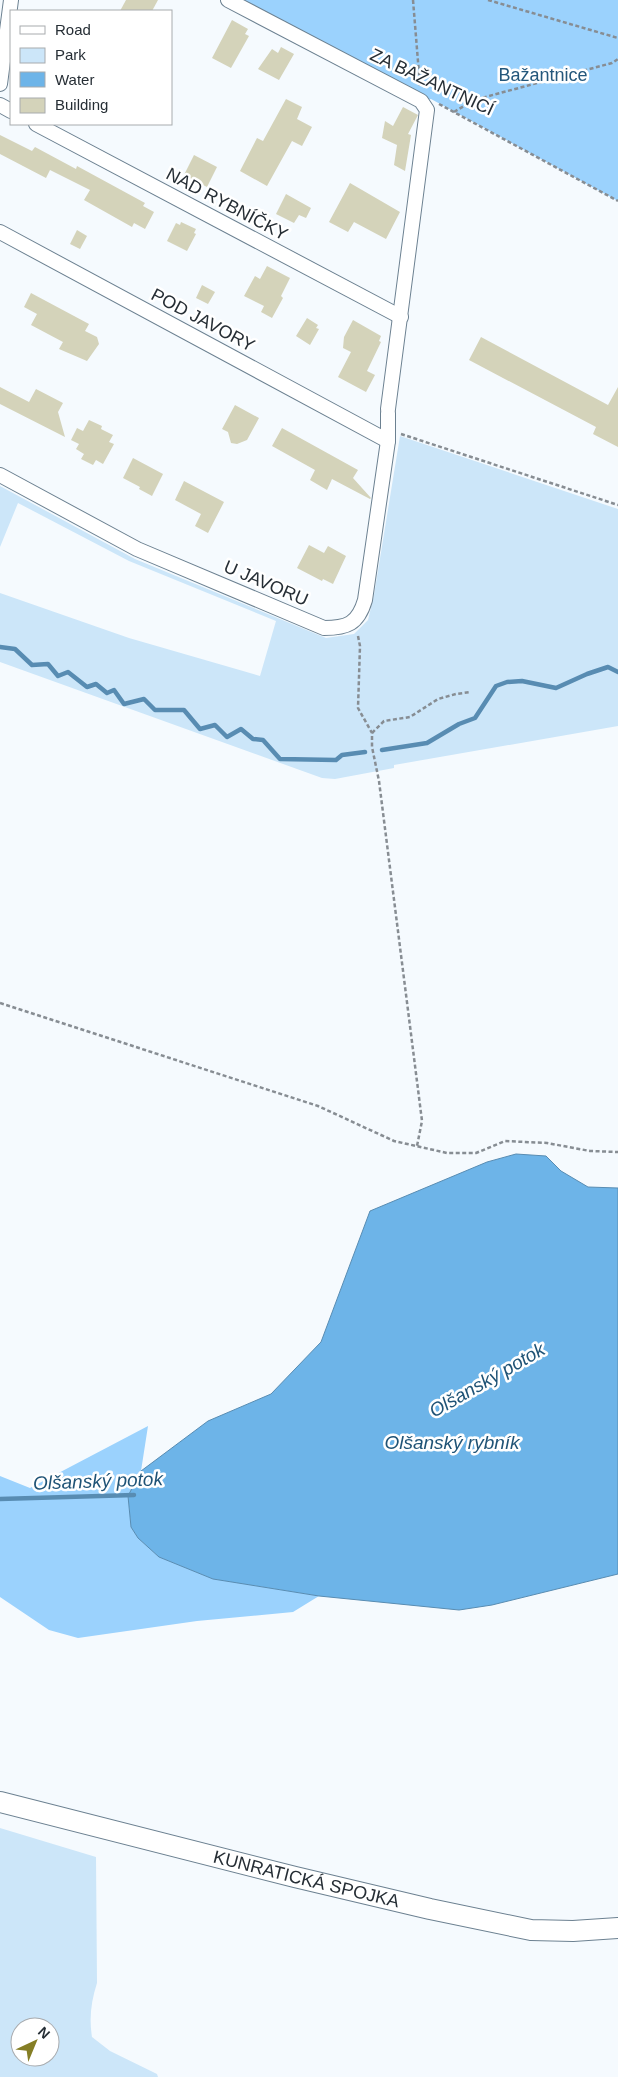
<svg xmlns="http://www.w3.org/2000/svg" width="618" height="2077" font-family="Helvetica,sans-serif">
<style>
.green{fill:#cce6f9;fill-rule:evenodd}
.forest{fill:#9bd2fd}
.water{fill:#6db4e8;stroke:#588cb2}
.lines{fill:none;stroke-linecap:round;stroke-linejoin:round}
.stream{stroke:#588cb2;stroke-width:4.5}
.building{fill:#d4d3ba}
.minor-casing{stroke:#6c8191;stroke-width:16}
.secondary-casing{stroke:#6c8191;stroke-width:22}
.path{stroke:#878d93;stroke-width:2.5;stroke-dasharray:4 2.5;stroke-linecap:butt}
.minor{stroke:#fff;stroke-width:14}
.secondary{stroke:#fff;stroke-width:20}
.labels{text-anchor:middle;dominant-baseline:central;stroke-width:5;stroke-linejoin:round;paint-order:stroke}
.park-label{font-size:18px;fill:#24577b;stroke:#fff}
.street-label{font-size:18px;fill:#262e35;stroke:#fff}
.water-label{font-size:19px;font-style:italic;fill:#1f5376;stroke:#fff}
</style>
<rect width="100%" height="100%" fill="#f5fafe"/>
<g class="green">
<polygon points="400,436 618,509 618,726 394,765 394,768 335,779 322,778 0,662 0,593 129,638 260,676 276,621 129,561 18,503 0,547 0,486 135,559 326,638 354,634 368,620 374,595"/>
<path d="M0 1828 96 1857 97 1983C91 2002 89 2018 92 2037L110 2051 157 2074 158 2077H0ZM20 2027H50V2057H20Z"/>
</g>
<g class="forest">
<polygon points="228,0 618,0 618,201 431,99 421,101"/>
<polygon points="148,1426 141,1471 128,1496 131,1527 138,1538 159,1557 213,1579 319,1596 293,1612 197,1621 78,1638 49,1630 0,1597 0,1476 30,1488"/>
</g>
<polygon class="water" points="516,1154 546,1156 561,1171 588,1187 618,1188 618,1574 492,1605 459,1610 319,1596 213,1579 159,1557 138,1538 131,1527 128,1496 141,1471 208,1421 271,1394 321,1342 370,1211 487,1162"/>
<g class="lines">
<g class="stream">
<polyline points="0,647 15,649 32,665 48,664 58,676 68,672 87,687 96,684 107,693 114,690 124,704 144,699 155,710 184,710 200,729 215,725 227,737 241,729 253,739 263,740 280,759 336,760 342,755 365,752"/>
<polyline points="382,750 427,743 459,724 475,718 496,686 507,682 522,681 556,688 587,674 608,667 618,672"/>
<polyline points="0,1499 134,1495"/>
</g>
</g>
<g class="building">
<polygon points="126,0 158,0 152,11 120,11"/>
<polygon points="232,20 248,29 245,34 249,36 231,68 212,58"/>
<polygon points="281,47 294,54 279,80 258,69 272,49 278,53"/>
<polygon points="286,99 302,107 297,119 312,127 302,146 292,141 267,186 240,171 257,138 263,141"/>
<polygon points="403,107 418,115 408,134 411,135 405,171 394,165 397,145 382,138 385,121 393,126"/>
<polygon points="0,135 32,151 35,147 76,169 77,166 145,203 143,206 154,212 145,229 134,223 132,227 84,200 90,190 50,170 46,178 0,154"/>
<polygon points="194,155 217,167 207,187 184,175"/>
<polygon points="350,183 400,212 386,239 354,222 348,232 329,222"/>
<polygon points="286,194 311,208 306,218 299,215 294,223 276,214"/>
<polygon points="181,222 196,229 194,233 196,234 187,251 167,241 176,223 180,225"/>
<polygon points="77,230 87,236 80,249 70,244"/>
<polygon points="267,266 290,278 281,296 283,298 272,318 261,312 264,306 244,296 255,276 260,279"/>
<polygon points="202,285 215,292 208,304 196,298"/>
<polygon points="31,293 89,324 85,331 97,337 99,344 87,361 59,349 63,342 31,325 37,314 24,307"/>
<polygon points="307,318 318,325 316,328 319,329 310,345 296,336"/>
<polygon points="353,320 381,336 379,341 381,342 367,371 375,375 366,392 338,377 351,352 343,348 344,337"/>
<polygon points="481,337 608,405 618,387 618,447 593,434 596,427 469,360"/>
<polygon points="0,387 29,402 36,389 63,403 58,412 65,437 0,404"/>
<polygon points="235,405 259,418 247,440 237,444 231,443 228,432 222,429"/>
<polygon points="89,420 102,426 101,429 113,435 109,442 114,444 103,464 96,460 93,465 81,459 84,454 76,449 79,444 71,440 77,428 83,431"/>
<polygon points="282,428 358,470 353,478 371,498 370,499 332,479 327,490 310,480 315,470 272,446"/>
<polygon points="133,458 163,474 152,496 139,489 140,487 123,478"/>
<polygon points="184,481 224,502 208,533 195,526 201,514 175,500"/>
<polygon points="309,545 324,553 328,546 346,556 333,584 323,579 322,581 297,568"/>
</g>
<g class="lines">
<defs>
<g id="minor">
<polyline points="228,0 421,101 427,110 388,409"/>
<polyline points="0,84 11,0"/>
<polyline points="0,105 11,111"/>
<polyline points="36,124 401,317"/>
<polyline points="0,232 388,441"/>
<path d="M0 475 137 549 324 628C347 628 358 624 365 600L388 441V413"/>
</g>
<g id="secondary">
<path id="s1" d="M0 1802 295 1877 430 1909 531 1930 573 1931 618 1928"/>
</g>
</defs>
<use href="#minor" class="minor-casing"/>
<use href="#secondary" class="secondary-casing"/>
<g class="path">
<polyline points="413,0 420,86"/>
<polyline points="488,0 618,38"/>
<polyline points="439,104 618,201"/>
<polyline points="454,112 474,100 612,63 618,59"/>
<polyline points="401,434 618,505"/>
<polyline points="358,636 360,646 358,708 372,733 372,747 379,781 422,1121 417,1146"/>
<polyline points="372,733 384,721 410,717 438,699 456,694 471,692"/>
<polyline points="0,1003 318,1106 394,1141 447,1153 476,1153 505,1141 547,1143 590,1151 618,1152"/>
</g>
<use href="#minor" class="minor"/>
<use href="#secondary" class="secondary"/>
</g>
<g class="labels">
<g class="park-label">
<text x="543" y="75">Bažantnice</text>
</g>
<g class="street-label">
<text transform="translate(432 82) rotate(25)">ZA BAŽANTNICÍ</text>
<text transform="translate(227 204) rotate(28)">NAD RYBNÍČKY</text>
<text transform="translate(203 320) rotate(28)">POD JAVORY</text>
<text transform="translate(266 583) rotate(23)">U JAVORU</text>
<text stroke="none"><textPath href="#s1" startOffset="316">KUNRATICKÁ SPOJKA</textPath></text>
</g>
<g class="water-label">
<text transform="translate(487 1380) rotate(-30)">Olšanský potok</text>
<text x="452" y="1442">Olšanský rybník</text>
<text transform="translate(98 1481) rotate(-2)">Olšanský potok</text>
</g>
</g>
<rect x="10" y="10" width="162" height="115" fill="#ffffff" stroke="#a8abae"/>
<rect x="20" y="26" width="25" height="8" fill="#ffffff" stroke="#a8abae"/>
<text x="55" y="35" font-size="15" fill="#262e35">Road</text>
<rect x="20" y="48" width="25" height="15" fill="#cce6f9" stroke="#a8abae"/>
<text x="55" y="60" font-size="15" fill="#262e35">Park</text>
<rect x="20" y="72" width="25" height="15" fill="#6db4e8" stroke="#a8abae"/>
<text x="55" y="85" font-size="15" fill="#262e35">Water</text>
<rect x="20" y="98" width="25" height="15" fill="#d4d3ba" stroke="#a8abae"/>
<text x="55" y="110" font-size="15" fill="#262e35">Building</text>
<g transform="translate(35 2042) rotate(44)"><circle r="24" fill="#ffffff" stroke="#a8abae"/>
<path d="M0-4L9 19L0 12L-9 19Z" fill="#857e25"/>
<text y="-8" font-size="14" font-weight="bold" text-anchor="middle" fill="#262e35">N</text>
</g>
</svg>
